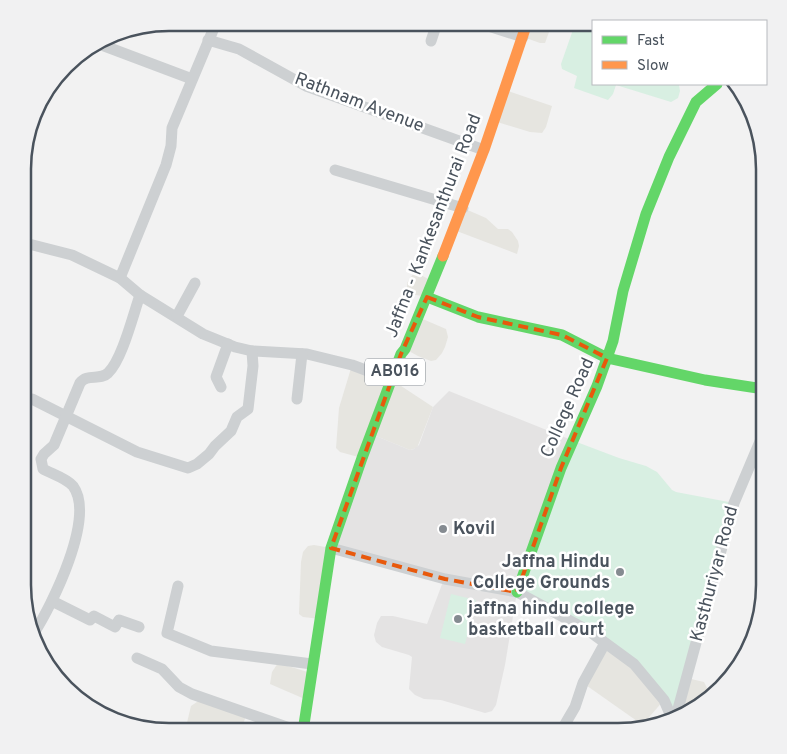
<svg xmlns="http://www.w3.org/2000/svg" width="787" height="754" font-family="Overpass,sans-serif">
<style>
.commercial{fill:#e6e5e0}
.education{fill:#e4e3e3}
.green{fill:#d8efe2}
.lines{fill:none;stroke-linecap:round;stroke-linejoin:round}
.street{stroke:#cdd0d2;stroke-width:11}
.fast{stroke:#63d668;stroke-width:11}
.slow{stroke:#ff974d;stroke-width:11}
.marked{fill:none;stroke:#e8590c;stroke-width:4;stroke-dasharray:10 6;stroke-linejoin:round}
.poi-dot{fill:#858b91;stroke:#fff;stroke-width:2}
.labels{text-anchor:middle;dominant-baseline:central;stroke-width:5;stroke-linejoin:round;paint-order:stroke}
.shield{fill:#fff;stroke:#80878e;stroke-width:1}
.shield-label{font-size:16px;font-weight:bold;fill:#4a535d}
.street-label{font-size:18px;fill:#4a535d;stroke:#fff}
.poi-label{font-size:18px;font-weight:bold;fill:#4a535d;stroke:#fff;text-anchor:start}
.rim{fill:none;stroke:#4a535d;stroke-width:2.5}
</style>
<rect width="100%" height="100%" fill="#f2f2f2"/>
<g class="commercial">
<polygon points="527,23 552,24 545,43 540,43 523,37"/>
<polygon points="505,90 552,106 546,127 542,133 530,132 494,121"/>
<polygon points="463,208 486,218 498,229 508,229 512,232 518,241 519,246 517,254 454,230"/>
<polygon points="413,274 419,274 432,281 427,297 411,294 407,291 407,283"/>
<polygon points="418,317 446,329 448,337 445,347 442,353 436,360 431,361 418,356 405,349"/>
<polygon points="352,365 392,380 433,407 417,448 410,450 371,434 362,458 340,452 336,448 339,408"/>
<polygon points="314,545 331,548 320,619 303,617 299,614 301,562 303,552 308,546"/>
<polygon points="605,643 664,700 644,723 637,721 583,683"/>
<polygon points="278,663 311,673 307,700 270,684 272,672"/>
<polygon points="687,678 704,682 707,688 704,703 675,720"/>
<polygon points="203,698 247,714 240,731 185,731 191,706"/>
</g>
<polygon class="education" points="449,391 574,441 517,592 505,665 496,705 492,711 485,713 441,700 424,699 415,695 409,689 412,657 409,655 382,647 376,642 374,635 377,623 381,616 393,616 427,624 444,579 331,548 371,434 410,450 414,449 419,445 433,407"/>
<g class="green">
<polygon points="575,24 593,24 593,84 676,84 679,85 680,91 678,98 671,102 616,85 613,94 608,100 574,88 577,76 562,69 561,64"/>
<polygon points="574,441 619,458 646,466 657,472 672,490 676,492 734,503 675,720 633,664 517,592"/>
<polygon points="451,594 476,600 465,644 440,638"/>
</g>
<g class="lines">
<g class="street">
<polyline points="479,23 523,37"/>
<polyline points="208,40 239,49 306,86 484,150"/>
<polyline points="431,41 437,23"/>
<polyline points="99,44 192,79"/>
<polyline points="335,170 463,208"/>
<polyline points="25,243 72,255 120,278 140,295 203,334 235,347 252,351 307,354 352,365 392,380"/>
<polyline points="120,278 166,165 171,146 172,128 216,23"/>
<polyline points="177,316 195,283"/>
<polyline points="221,387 216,377 228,344"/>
<polyline points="24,399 32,399 137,452 188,468 197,464 209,454 215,446 231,431 237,417 248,409 253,366 252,351"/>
<polyline points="297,399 302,354"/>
<polyline points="331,548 445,579 517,592 589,631 634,664 664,700 673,721"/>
<polyline points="178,586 167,633 211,651 312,664"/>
<polyline points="52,601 90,620 94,616 115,627 119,620 139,627"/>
<path d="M34 633C52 605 96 517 73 486 66 478 52 474 43 469L41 459 44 454 54 445 80 383C87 373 100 381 108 373 122 360 133 315 140 295"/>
<polyline points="137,658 162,669 179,687 192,694 298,731"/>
<polyline points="675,720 734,503 764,432"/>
<polyline points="561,731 575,707 583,683 605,643"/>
</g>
<g class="fast">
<polyline points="427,297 478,317 562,335 607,358 613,341 623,291 646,214 669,157 696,102 717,84"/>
<polyline points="517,592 561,468 597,386 607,358 705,380 764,389"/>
<polyline points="303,731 331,548 362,458 401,354 405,349 443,256"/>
</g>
<polyline class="slow" points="443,256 485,147 527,23"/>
</g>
<path class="marked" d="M427 297 478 317 562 335 607 358 561 468 517 592 445 579 331 548 401 354Z"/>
<g class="poi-dot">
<circle cx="443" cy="529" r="5"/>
<circle cx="620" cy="572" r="5"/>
<circle cx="458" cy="619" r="5"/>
</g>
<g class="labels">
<rect class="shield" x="365" y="358.5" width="60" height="27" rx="4"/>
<g class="shield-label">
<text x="395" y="372">AB016</text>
</g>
<g class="street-label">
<text transform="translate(359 103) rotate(21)">Rathnam Avenue</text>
<text transform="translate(434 226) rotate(-69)">Jaffna - Kankesanthurai Road</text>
<text transform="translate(568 408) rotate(-66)">College Road</text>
<text transform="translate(715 574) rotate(-75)">Kasthuriyar Road</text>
</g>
<g class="poi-label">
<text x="453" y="529">Kovil</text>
<text x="610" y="562" text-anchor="end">Jaffna Hindu<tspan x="610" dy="21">College Grounds</tspan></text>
<text x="468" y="609">jaffna hindu college<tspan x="468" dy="21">basketball court</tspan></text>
</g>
</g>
<path d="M0 0H787V754H0ZM169 31H618A138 138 0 0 1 756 169V585A138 138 0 0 1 618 723H169A138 138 0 0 1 31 585V169A138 138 0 0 1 169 31Z" fill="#f1f1f2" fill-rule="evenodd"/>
<path class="rim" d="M169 31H618A138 138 0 0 1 756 169V585A138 138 0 0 1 618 723H169A138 138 0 0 1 31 585V169A138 138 0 0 1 169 31Z"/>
<rect x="592" y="20" width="175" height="65" fill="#ffffff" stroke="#b7babe"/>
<rect x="602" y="36" width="25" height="8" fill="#63d668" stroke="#b7babe"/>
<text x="637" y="45" font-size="15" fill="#4a535d">Fast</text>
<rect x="602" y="61" width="25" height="8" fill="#ff974d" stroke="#b7babe"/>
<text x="637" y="70" font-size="15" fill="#4a535d">Slow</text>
</svg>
